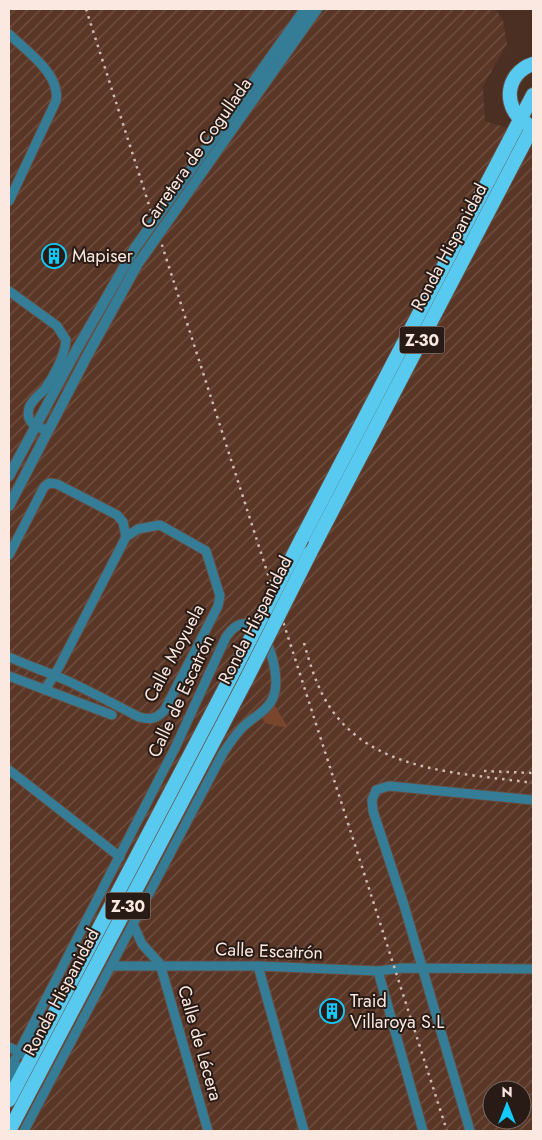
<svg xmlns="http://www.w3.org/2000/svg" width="542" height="1140" font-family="Jost,sans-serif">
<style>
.industrial{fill:url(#industrial-furrows);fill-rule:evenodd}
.grass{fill:#7a452d}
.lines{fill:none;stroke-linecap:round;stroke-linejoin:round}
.minor-casing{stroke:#674d40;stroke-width:11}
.tertiary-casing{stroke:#674d40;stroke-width:12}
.trunk-casing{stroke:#674d40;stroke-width:16}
.minor{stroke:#357d96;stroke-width:9}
.tertiary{stroke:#357d96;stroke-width:10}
.trunk{stroke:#58caf0;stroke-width:14}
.rail{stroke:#d1bcb2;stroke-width:2.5;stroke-dasharray:2.5 5;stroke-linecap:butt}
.tertiary-bridge-casing{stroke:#674d40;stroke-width:12;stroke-linecap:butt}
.trunk-bridge-casing{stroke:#674d40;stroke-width:16;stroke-linecap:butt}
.tertiary-bridge{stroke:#357d96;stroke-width:10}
.trunk-bridge{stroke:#58caf0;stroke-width:14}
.labels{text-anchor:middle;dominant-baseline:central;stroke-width:4;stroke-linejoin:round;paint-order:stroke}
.shield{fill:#281b15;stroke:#bcaaa3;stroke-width:1}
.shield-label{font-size:16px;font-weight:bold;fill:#fbe8e0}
.street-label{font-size:18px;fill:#fbe8e0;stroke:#281b15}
.poi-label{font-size:18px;fill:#fbe8e0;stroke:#281b15;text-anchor:start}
</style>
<defs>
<pattern id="industrial-furrows" width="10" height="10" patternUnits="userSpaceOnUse" patternTransform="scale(1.25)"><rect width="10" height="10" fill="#593626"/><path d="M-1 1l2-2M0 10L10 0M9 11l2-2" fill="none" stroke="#725345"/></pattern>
</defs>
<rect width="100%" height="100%" fill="#4b2f22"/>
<path class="industrial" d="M9 9H495L503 20 507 44 483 86 485 121 533 136V1131H9ZM492 1090H522V1120H492Z"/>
<polygon class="grass" points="274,704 287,726 287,728 265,723 261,716"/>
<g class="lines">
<defs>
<g id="minor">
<path d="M9 34C26 51 61 74 56 101L9 201"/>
<path d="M9 291 57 326 66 340C65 356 53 378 44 390 39 395 31 401 29 408 25 422 37 430 49 429"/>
<polyline points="9,555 44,487 49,483 57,484 117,515 123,522 126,537"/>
<path d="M9 657C29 666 50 673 70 682 93 693 116 705 139 717 149 720 156 719 164 711L218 606 220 596 206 551 160 525 138 529 126 537 59 667 45 690"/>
<polyline points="9,676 112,715"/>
<polyline points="9,770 120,857"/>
<polyline points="133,924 142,944 160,964 208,1131"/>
<polyline points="111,966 258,966 378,971 402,968 533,969"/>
<polyline points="258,966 304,1131"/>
<polyline points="378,971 423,1131"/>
<polyline points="9,1047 19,1052"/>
<polyline points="24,1055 40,1030"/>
<path d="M9 1071 175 748 226 637C257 593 283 669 274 695 270 709 255 716 245 725 236 733 230 743 223 753L24 1131"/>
<polyline points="9,1082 17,1066"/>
<polyline points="470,1131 404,905 373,811 372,800 376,790 389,786 533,800"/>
</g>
<g id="tertiary">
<polyline points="237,105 305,9"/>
<polyline points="245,111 317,9"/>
<polyline points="9,476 77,349"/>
<polyline points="9,506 88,354"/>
</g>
<g id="trunk">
<path d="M526 123C502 108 505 73 533 64"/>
<polyline points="302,538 533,95"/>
<polyline points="310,553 533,126"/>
<polyline points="9,1100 234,671"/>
<polyline points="9,1131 246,680"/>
</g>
</defs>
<use href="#minor" class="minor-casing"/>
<use href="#tertiary" class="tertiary-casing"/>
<use href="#trunk" class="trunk-casing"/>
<use href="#minor" class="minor"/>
<use href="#tertiary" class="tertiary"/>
<use href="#trunk" class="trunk"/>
<g class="rail">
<polyline points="86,9 447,1131"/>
<path d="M304 643C311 667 318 692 334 713 379 773 465 773 533 783"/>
<polyline points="484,771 533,773"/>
</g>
<defs>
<g id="tertiary-bridge">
<polyline points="77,349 135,248 237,105"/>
<polyline points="88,354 137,265 245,111"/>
</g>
<g id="trunk-bridge">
<polyline points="234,671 302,538"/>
<polyline points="246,680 310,553"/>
</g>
</defs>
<use href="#tertiary-bridge" class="tertiary-bridge-casing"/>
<use href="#trunk-bridge" class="trunk-bridge-casing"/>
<use href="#tertiary-bridge" class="tertiary-bridge"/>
<use href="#trunk-bridge" class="trunk-bridge"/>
</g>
<defs>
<symbol id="building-ring" viewBox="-11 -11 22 22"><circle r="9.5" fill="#281b15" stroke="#12cafb" stroke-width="1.5"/><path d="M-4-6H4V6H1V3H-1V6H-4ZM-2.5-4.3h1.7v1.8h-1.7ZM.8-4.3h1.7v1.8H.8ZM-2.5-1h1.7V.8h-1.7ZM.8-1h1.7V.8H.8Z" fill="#12cafb"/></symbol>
</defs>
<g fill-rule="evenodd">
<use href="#building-ring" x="40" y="242" width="28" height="28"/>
<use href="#building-ring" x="318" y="997" width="28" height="28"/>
</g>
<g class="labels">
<g class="shield">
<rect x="399.5" y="326.5" width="45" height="27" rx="4"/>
<rect x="105.5" y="892.5" width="45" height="27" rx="4"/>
</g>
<g class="shield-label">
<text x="422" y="340">Z-30</text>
<text x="128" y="906">Z-30</text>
</g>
<g class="street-label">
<text transform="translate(196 153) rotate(-55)">Carretera de Cogullada</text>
<text transform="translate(449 247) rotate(-62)">Ronda Hispanidad</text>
<text transform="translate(255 620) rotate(-63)">Ronda Hispanidad</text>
<text transform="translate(174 653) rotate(-62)">Calle Moyuela</text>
<text transform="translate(181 696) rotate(-65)">Calle de Escatrón</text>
<text transform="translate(269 951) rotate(2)">Calle Escatrón</text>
<text transform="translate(61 992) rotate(-62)">Ronda Hispanidad</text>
<text transform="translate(200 1043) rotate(74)">Calle de Lécera</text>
</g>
<g class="poi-label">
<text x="72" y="256">Mapiser</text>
<text x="350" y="1001">Traid<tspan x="350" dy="21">Villaroya S.L</tspan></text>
</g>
</g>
<rect width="542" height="1140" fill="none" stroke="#fbe8e0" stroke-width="20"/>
<g transform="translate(507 1105)"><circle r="24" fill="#281b15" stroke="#7c6d66"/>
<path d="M0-4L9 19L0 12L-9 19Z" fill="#12cafb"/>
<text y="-8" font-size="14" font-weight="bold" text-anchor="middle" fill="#fbe8e0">N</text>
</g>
</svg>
